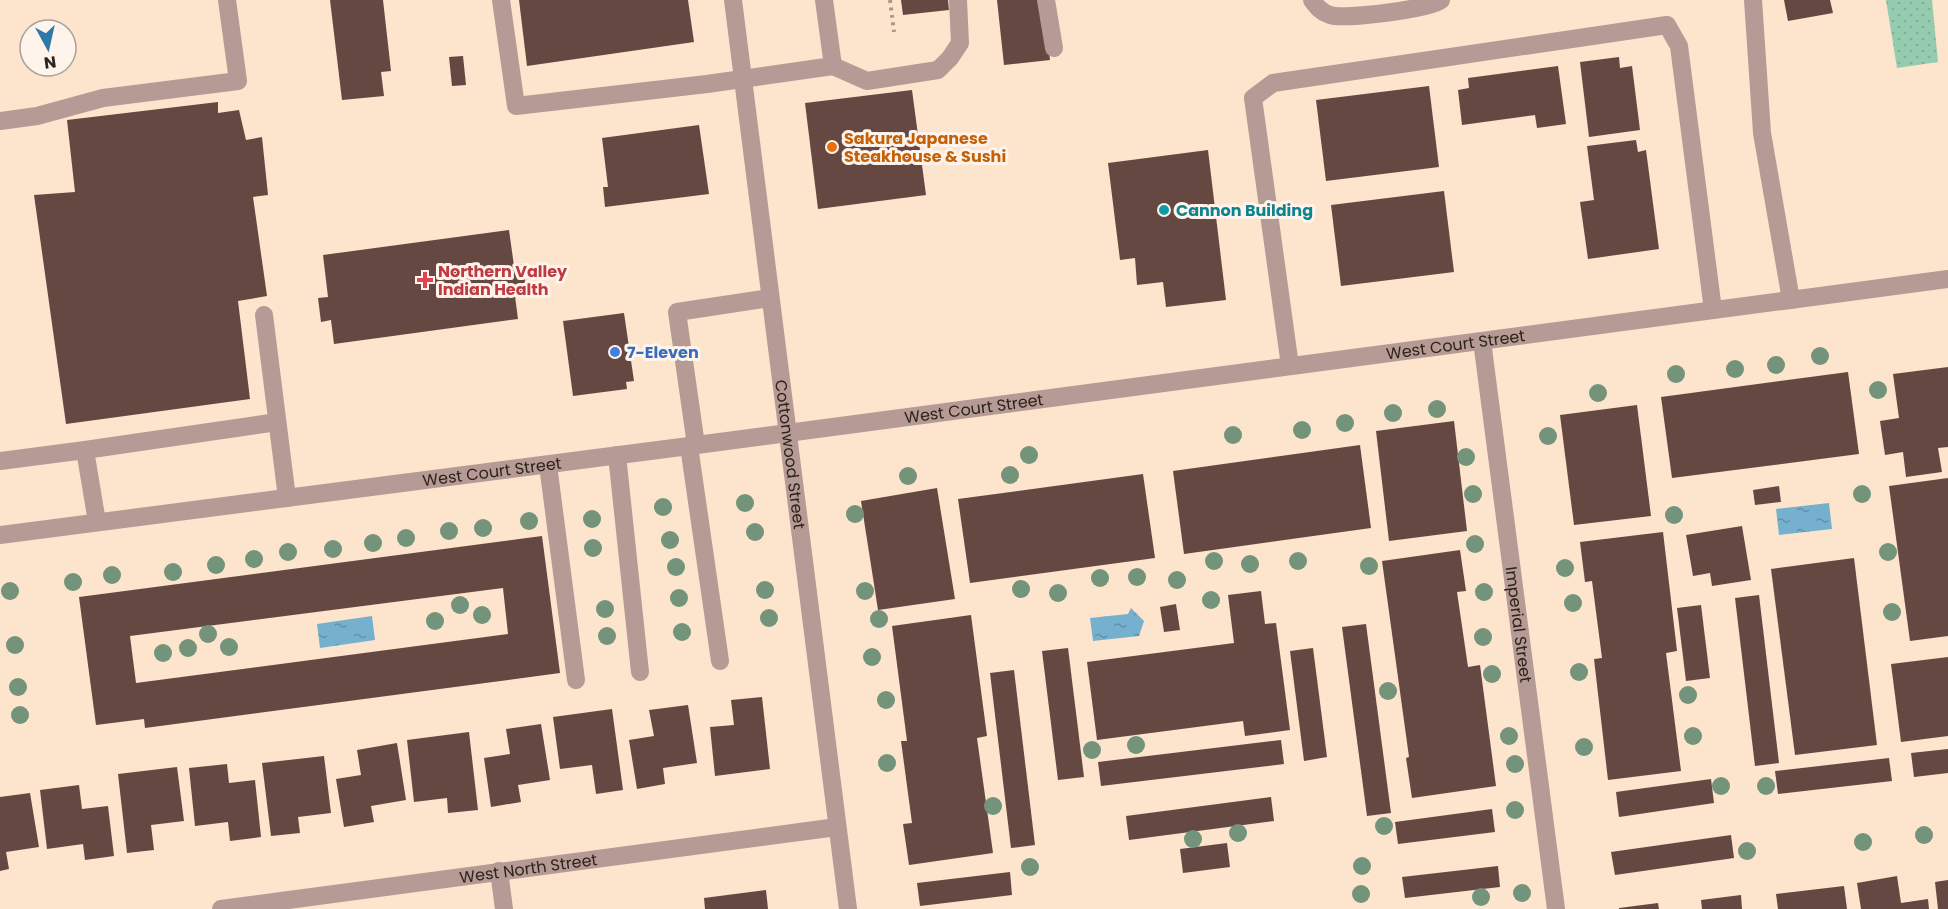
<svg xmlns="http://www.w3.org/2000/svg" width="1948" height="909" font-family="Poppins,sans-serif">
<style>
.grass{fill:url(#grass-dots)}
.water{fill:url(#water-ripples)}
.building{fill:#654842;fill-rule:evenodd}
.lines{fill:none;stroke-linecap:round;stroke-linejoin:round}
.path{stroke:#ab9987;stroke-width:4;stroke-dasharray:3 4.5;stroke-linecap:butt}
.minor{stroke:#b69a95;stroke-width:18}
.tree{fill:#73937a}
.food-dot{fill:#e8710a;stroke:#fef4eb;stroke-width:2}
.culture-dot{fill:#0f9aa8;stroke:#fef4eb;stroke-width:2}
.health-dot{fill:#e0444e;stroke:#fef4eb;stroke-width:2}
.shop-dot{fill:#3f7fe0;stroke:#fef4eb;stroke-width:2}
.labels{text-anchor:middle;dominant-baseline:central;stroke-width:6;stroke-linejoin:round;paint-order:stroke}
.food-label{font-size:16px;font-weight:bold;fill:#c56008;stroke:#fef4eb;text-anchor:start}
.culture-label{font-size:16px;font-weight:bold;fill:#0d838f;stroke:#fef4eb;text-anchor:start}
.health-label{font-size:16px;font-weight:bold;fill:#be3a42;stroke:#fef4eb;text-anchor:start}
.street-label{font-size:16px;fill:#2c231a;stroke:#fef4eb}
.shop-label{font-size:16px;font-weight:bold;fill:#366cbe;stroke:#fef4eb;text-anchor:start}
</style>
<defs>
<pattern id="grass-dots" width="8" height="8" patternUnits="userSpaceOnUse" patternTransform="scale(1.5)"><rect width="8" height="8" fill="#95ccb0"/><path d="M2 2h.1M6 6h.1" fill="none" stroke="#81af97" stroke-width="1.8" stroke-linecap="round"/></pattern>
<pattern id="water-ripples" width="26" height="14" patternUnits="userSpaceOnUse" patternTransform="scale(1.5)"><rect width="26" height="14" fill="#75b1ce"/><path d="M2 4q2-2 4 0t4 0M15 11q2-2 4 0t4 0" fill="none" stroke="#6090a6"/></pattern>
</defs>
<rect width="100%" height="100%" fill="#fde4cd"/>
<polygon class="grass" points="1886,0 1932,0 1938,62 1897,68"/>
<g class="water">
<polygon points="1829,503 1832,529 1779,535 1776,509"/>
<polygon points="1131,608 1144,621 1139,636 1093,641 1090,618 1128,614"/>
<polygon points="372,616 375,640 320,648 317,624"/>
</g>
<g class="building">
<polygon points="330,0 383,0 391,71 381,72 384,96 342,100"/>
<polygon points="519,0 688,0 694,42 527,66"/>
<polygon points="901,0 948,0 949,10 903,15"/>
<polygon points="997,0 1043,0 1050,60 1004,65"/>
<polygon points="1784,0 1830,0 1833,13 1788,21"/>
<polygon points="463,56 466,85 452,86 449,57"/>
<polygon points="1619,57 1620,68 1632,66 1640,130 1589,137 1580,62"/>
<polygon points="1558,66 1566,124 1537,128 1535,115 1462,125 1458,90 1469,88 1468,78"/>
<polygon points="1429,86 1439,167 1326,181 1316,100"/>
<polygon points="912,90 926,195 818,209 805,103"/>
<polygon points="218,102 218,113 239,110 246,140 262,137 268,195 253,197 267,296 238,301 250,399 66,424 34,195 75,192 67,120"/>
<polygon points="699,125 709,194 605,207 603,187 608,187 602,138"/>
<polygon points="1636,140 1638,152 1646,150 1659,249 1588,259 1580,202 1594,200 1587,146"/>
<polygon points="1208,150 1226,300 1166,307 1163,282 1137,285 1135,258 1120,260 1108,163"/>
<polygon points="1444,191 1454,272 1341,286 1331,205"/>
<polygon points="509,230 514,266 523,264 527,294 515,296 518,319 334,344 331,320 321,322 318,298 328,297 323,255"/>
<polygon points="624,313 634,381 626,382 627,389 573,396 563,321"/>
<polygon points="1948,367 1948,447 1938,448 1942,472 1906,477 1903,452 1885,455 1880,421 1899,418 1893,374"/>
<polygon points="1848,372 1859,454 1672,478 1661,397"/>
<polygon points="1637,405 1651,516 1574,525 1560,415"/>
<polygon points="1454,421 1467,531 1389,541 1376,431"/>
<polygon points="1360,445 1371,528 1184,554 1173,471"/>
<polygon points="1143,474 1155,558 970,583 958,499"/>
<polygon points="1948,478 1948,636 1910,641 1889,486"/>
<polygon points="1779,486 1781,502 1755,505 1753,490"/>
<polygon points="937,488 955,599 878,610 861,501"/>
<polygon points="1742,526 1751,580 1712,586 1710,573 1693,576 1686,535"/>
<polygon points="1663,532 1677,651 1666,653 1681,771 1608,780 1594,659 1602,658 1592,581 1585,582 1580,542"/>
<path d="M542 536 560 673 145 728 144 719 96 725 79 597ZM503 588 508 634 136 683 130 636Z"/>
<polygon points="1460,550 1466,591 1457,592 1468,667 1480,665 1496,786 1412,798 1406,758 1409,757 1382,561"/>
<polygon points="1854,558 1877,745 1795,755 1771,569"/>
<polygon points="1261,591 1265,624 1276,623 1290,730 1245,736 1243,721 1097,740 1087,662 1234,643 1228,595"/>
<polygon points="1759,595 1779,763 1755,766 1735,598"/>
<polygon points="1176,604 1180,630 1164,632 1160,607"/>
<polygon points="1701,605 1710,678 1686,681 1677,608"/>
<polygon points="971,615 987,736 977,738 993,853 909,865 903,824 912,823 901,741 907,741 892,626"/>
<polygon points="1366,624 1391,813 1367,816 1342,627"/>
<polygon points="1068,648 1084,777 1058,780 1042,651"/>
<polygon points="1313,648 1327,757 1304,761 1290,651"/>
<polygon points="1948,657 1948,736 1901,742 1891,664"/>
<polygon points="1014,670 1035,845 1011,848 990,673"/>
<polygon points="762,697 770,769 715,776 710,727 734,725 731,700"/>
<polygon points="688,705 697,763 663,768 665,784 637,789 629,740 654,736 649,710"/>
<polygon points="612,709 623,790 596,794 592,765 560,769 553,717"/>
<polygon points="541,724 550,780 518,785 521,802 491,807 484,758 510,754 506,729"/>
<polygon points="469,732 478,810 448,813 447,798 414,802 407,740"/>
<polygon points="1281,740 1284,764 1101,786 1098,762"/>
<polygon points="397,743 406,800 371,806 374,822 344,827 336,779 361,775 357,750"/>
<polygon points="1948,749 1948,773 1914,777 1911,753"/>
<polygon points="324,756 331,813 298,817 300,833 271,836 262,763"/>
<polygon points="1889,758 1892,781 1778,794 1775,771"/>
<polygon points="227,764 229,783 255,780 261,837 230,841 228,822 195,826 189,768"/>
<polygon points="177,767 184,821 151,825 154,850 127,853 118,774"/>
<polygon points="1711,779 1714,803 1619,817 1616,792"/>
<polygon points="79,785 82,809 108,806 114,856 85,860 83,844 47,849 40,790"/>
<polygon points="30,793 39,847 6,852 9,869 0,871 0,797"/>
<polygon points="1271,797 1274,821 1129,840 1126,816"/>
<polygon points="1492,809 1495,832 1398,844 1395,822"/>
<polygon points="1731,835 1734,858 1615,875 1611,852"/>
<polygon points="1227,843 1230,867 1183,873 1180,849"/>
<polygon points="1498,866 1500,887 1405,898 1402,877"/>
<polygon points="1010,872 1012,895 920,906 917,883"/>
<polygon points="1897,876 1901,903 1928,899 1929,909 1861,909 1857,883"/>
<polygon points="1948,880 1948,909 1938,909 1935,882"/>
<polygon points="1844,886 1847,909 1778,909 1776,894"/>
<polygon points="766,890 768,909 705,909 704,898"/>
<polygon points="1741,895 1742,909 1702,909 1701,900"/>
<polygon points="1658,903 1659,909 1619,909 1619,908"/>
</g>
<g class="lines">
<polyline class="path" points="890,0 894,32"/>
<g class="minor">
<polyline points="501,0 516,106 707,84 833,66 824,0"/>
<path id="s1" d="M733 0 848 909"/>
<polyline points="1046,0 1054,48"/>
<path d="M1312 0C1317 7 1321 12 1330 15 1343 20 1431 9 1441 0"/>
<polyline points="1753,0 1762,133 1791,300"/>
<polyline points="833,66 867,81 938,70 950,58 960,43 958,0"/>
<polyline points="0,121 37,116 103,98 238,81 227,0"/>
<polyline points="264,315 287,498"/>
<path id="s2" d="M1482 341 1556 909"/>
<polyline points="1290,366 1253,98 1273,83 1667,25 1679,46 1713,310"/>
<polyline points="696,445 677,312 770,298"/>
<polyline points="689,446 720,661"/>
<polyline points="617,455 640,672"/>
<polyline points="0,461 85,450"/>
<polyline points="548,465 576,680"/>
<polyline points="97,522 85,450 277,422"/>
<path id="s3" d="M0 535 689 446 1948 279"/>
<polyline points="499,871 504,909"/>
<path id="s4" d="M221 909 837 827"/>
</g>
</g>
<g class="tree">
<circle cx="1820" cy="356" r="9"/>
<circle cx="1776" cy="365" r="9"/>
<circle cx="1735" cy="369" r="9"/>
<circle cx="1676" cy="374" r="9"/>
<circle cx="1878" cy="390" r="9"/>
<circle cx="1598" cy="393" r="9"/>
<circle cx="1437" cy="409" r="9"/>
<circle cx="1393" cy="413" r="9"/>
<circle cx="1345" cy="423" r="9"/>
<circle cx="1302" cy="430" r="9"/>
<circle cx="1233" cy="435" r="9"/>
<circle cx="1548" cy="436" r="9"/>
<circle cx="1029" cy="455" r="9"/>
<circle cx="1466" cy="457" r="9"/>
<circle cx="1010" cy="475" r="9"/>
<circle cx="908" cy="476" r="9"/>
<circle cx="1473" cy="494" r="9"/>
<circle cx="1862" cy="494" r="9"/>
<circle cx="745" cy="503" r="9"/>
<circle cx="663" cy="507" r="9"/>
<circle cx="855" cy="514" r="9"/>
<circle cx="1674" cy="515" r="9"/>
<circle cx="592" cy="519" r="9"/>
<circle cx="529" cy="521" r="9"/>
<circle cx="483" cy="528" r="9"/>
<circle cx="449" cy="531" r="9"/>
<circle cx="755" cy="532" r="9"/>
<circle cx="406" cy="538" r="9"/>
<circle cx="670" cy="540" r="9"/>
<circle cx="373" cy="543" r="9"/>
<circle cx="1475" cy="544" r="9"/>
<circle cx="593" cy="548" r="9"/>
<circle cx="333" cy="549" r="9"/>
<circle cx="288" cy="552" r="9"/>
<circle cx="1888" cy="552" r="9"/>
<circle cx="254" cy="559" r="9"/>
<circle cx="1214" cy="561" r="9"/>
<circle cx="1298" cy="561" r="9"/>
<circle cx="1250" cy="564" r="9"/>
<circle cx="216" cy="565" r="9"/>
<circle cx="1369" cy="566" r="9"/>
<circle cx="676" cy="567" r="9"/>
<circle cx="1565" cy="568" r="9"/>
<circle cx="173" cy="572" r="9"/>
<circle cx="112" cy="575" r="9"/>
<circle cx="1137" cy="577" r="9"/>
<circle cx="1100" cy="578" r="9"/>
<circle cx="1177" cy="580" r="9"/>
<circle cx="73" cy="582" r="9"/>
<circle cx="1021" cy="589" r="9"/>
<circle cx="765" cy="590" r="9"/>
<circle cx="10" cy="591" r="9"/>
<circle cx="865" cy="591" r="9"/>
<circle cx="1484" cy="592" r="9"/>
<circle cx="1058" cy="593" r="9"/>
<circle cx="679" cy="598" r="9"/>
<circle cx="1211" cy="600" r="9"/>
<circle cx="1573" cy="603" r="9"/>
<circle cx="460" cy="605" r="9"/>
<circle cx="605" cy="609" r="9"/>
<circle cx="1892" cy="612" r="9"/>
<circle cx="482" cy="615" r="9"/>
<circle cx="769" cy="618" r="9"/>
<circle cx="879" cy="619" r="9"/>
<circle cx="435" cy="621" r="9"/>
<circle cx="682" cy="632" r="9"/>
<circle cx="208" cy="634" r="9"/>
<circle cx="607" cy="636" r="9"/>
<circle cx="1483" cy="637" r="9"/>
<circle cx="15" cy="645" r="9"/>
<circle cx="229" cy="647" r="9"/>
<circle cx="188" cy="648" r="9"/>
<circle cx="163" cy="653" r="9"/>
<circle cx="872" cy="657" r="9"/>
<circle cx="1579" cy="672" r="9"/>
<circle cx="1492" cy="674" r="9"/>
<circle cx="18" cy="687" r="9"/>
<circle cx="1388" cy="691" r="9"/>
<circle cx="1688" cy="695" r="9"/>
<circle cx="886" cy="700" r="9"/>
<circle cx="20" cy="715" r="9"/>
<circle cx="1509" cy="736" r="9"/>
<circle cx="1693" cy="736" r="9"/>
<circle cx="1136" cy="745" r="9"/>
<circle cx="1584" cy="747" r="9"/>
<circle cx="1092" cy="750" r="9"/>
<circle cx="887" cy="763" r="9"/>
<circle cx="1515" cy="764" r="9"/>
<circle cx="1721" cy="786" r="9"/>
<circle cx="1766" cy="786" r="9"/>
<circle cx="993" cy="806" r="9"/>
<circle cx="1515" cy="810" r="9"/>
<circle cx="1384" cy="826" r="9"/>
<circle cx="1238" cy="833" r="9"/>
<circle cx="1924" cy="835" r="9"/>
<circle cx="1193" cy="839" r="9"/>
<circle cx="1863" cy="842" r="9"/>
<circle cx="1747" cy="851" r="9"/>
<circle cx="1362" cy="866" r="9"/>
<circle cx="1030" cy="867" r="9"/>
<circle cx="1522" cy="893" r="9"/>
<circle cx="1361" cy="894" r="9"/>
<circle cx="1481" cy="897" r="9"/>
</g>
<circle class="food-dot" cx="832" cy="147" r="6"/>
<circle class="culture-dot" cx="1164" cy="210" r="6"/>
<path class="health-dot" d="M422 271h6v6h6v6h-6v6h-6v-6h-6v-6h6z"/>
<circle class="shop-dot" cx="615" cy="352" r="6"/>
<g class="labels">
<g class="food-label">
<text x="844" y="138">Sakura Japanese<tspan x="844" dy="18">Steakhouse &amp; Sushi</tspan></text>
</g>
<g class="culture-label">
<text x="1176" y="210">Cannon Building</text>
</g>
<g class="health-label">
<text x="438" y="271">Northern Valley<tspan x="438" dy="18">Indian Health</tspan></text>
</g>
<g class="street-label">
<text stroke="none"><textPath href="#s3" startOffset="1468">West Court Street</textPath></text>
<text stroke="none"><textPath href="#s3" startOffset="982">West Court Street</textPath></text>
<text stroke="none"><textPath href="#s1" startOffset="458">Cottonwood Street</textPath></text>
<text stroke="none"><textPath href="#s3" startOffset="496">West Court Street</textPath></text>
<text stroke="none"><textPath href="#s2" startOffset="286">Imperial Street</textPath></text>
<text stroke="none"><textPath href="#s4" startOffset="310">West North Street</textPath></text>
</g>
<g class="shop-label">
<text x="627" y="352">7-Eleven</text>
</g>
</g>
<g transform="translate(48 48) rotate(172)"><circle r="28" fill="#fef4eb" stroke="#aaa097" stroke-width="1.5"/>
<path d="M0-4.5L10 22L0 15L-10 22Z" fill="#2d79ac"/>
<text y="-9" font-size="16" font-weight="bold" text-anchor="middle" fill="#2c231a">N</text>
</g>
</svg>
